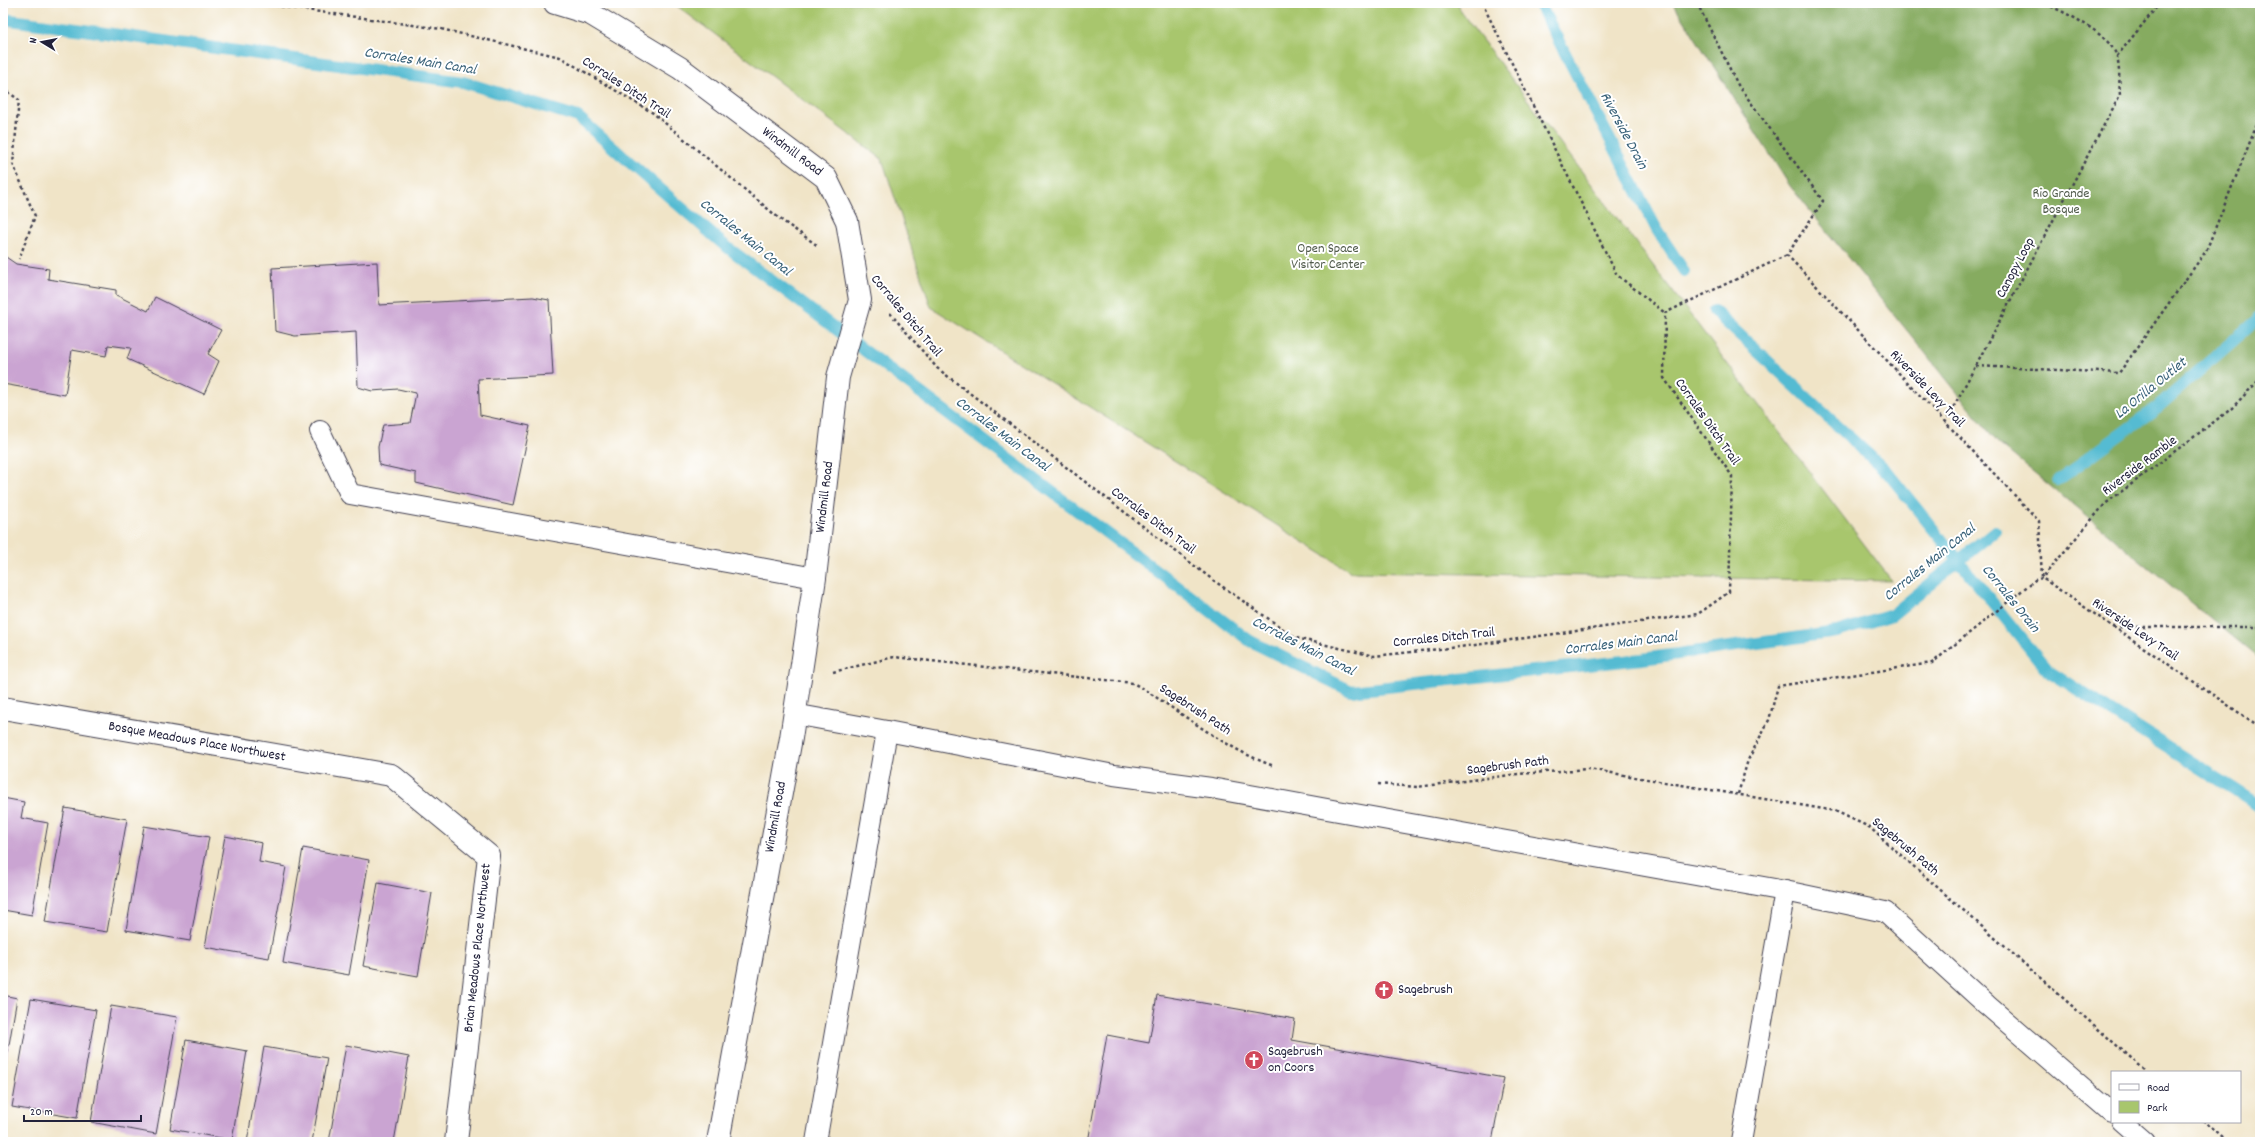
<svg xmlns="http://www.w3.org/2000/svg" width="2263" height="1145" font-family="Dekko,sans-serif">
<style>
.green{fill:#a8c66d;stroke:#657454}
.forest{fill:#86ab60;stroke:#54664e}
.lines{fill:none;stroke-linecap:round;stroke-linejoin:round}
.stream{stroke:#55bbd2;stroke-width:12}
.building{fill:#caa4d2}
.lane-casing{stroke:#413f50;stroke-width:22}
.street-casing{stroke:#413f50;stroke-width:24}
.path{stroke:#413f50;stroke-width:2.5;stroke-dasharray:3 3;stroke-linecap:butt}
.lane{stroke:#fff;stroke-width:20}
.street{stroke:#fff;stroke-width:22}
.labels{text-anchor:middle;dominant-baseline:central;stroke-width:4;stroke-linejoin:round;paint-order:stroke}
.street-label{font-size:14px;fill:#22223b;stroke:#fff}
.park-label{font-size:14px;fill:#515b4c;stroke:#fff}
.poi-label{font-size:14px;fill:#22223b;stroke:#fff;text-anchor:start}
.water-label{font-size:15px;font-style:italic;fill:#365f77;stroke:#fff}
</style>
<rect width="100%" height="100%" fill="#fff"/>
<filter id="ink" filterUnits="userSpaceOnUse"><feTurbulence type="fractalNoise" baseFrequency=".025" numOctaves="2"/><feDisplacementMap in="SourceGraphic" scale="8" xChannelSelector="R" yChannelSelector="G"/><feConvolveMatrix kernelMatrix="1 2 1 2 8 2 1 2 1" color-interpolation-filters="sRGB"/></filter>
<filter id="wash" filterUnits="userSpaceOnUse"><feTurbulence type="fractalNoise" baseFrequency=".012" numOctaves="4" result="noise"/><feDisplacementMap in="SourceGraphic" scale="16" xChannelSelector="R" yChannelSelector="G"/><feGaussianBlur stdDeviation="0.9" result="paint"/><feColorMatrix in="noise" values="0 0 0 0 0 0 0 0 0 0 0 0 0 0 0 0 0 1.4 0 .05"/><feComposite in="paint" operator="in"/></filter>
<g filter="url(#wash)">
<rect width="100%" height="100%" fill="#f0e4c7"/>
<polygon class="green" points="673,3 1458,3 1461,12 1892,581 1351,572 931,307 882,159"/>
<polygon class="forest" points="1673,3 2260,3 2260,659 1998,443 1790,186"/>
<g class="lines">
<g class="stream">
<polyline points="1539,3 1657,230 1684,271"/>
<polyline points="3,19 463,82 578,117 723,244 1250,641 1351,691 1642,659 1837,632 1892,615 1995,531"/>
<polyline points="1714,311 1887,472 2047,670 2260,806"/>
<polyline points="2058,480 2158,407 2260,317"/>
</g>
</g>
<g id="blocks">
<g class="building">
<polygon points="3,255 16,264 49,269 48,279 116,290 116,295 148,311 155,297 221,330 208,354 219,361 204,394 127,359 131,348 108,345 106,356 72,350 65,395 3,384"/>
<polygon points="377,262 379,305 533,297 549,300 553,375 478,379 480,415 530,426 513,505 416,483 416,473 379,465 378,447 383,425 410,423 416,393 398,389 372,391 358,387 356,332 295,336 275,331 272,268"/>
<polygon points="3,798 24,802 21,818 48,823 32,915 3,910"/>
<polygon points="65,808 127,819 107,932 45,922"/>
<polygon points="144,826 209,837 190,941 126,930"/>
<polygon points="225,836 262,843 259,862 286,867 269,958 205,947"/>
<polygon points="303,848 369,860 349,975 283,963"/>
<polygon points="378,883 432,893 418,976 363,966"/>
<polygon points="3,995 17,998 4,1074 3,1073"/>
<polygon points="1157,995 1295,1019 1292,1040 1504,1078 1492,1142 1088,1142 1107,1035 1149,1043"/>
<polygon points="31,999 96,1010 77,1118 12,1107"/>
<polygon points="111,1006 177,1017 156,1134 91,1122"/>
<polygon points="186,1040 247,1051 232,1140 170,1129"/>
<polygon points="346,1045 409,1057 394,1142 329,1142"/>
<polygon points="264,1047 327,1058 312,1142 247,1142"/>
</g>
</g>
</g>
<g filter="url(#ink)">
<use href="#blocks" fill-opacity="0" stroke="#413f50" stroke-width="1"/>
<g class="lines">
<defs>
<g id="lane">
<polyline points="320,431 350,494 815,578"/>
<polyline points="794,714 887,731 816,1142"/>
<polyline points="887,731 1114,775 1211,788 1327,809 1785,891 1885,912 1987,1005 2112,1113"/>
<polyline points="2123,1122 2146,1142"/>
<polyline points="1741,1142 1785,891"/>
</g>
<g id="street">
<polyline points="555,3 591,14 680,68 826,178 847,221 860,300 838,377 815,578 791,738 718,1142"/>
<polyline points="3,708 391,775 489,856 456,1142"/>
</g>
</defs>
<use href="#lane" class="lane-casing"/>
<use href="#street" class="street-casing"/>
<g class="path">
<polyline points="257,3 441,29 560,57 653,113 780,219 818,246"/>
<polyline points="1482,3 1617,275 1665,313"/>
<polyline points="1697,3 1738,85 1823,201 1787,255 2039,521 2042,578 2260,727"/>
<polyline points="2117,56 2160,3"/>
<polyline points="3,88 19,100 13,164 35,216 19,259"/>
<polyline points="890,313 937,368 1213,580 1296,638 1374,656 1468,646 1698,614 1729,592 1732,476 1664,378 1665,313 1787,255"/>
<polyline points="1976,366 2119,373 2206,251 2260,117"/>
<path d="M1945 423 2120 95C2119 83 2120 69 2117 57 2111 34 2063 11 2043 3"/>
<polyline points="2113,627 2260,627"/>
<path d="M833 672 894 657 1133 683C1180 710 1222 748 1274 766"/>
<polyline points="1378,784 1417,787 1518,774 1588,769 1835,811 1869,827 2147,1072"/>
<polyline points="1738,794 1748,760 1769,720 1778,686 1932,663 2035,580 2042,578 2105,504 2231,409 2260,379"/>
<polyline points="2204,1122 2226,1142"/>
</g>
<use href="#lane" class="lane"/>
<use href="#street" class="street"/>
</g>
</g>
<defs>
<symbol id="church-disc" viewBox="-11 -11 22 22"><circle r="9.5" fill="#d1495b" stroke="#fff"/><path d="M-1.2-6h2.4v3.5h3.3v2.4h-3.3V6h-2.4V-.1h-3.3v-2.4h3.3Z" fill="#fff"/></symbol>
</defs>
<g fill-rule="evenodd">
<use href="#church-disc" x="1373" y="979" width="22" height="22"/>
<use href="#church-disc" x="1243" y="1049" width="22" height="22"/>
</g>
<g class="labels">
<g class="street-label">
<text transform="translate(626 88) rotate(33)">Corrales Ditch Trail</text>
<text transform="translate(792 152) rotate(37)">Windmill Road</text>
<text transform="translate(2016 268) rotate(-62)">Canopy Loop</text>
<text transform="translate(906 316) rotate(50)">Corrales Ditch Trail</text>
<text transform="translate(1927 389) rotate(46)">Riverside Levy Trail</text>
<text transform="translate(1707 422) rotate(55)">Corrales Ditch Trail</text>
<text transform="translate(2140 466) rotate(-37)">Riverside Ramble</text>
<text transform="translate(825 497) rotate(-83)">Windmill Road</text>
<text transform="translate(1153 521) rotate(37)">Corrales Ditch Trail</text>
<text transform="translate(2135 630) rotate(34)">Riverside Levy Trail</text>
<text transform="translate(1444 638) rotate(-6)">Corrales Ditch Trail</text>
<text transform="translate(1195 710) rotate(33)">Sagebrush Path</text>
<text transform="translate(197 742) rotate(10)">Bosque Meadows Place Northwest</text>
<text transform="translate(1508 766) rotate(-7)">Sagebrush Path</text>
<text transform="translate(776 817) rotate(-80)">Windmill Road</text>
<text transform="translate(1905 847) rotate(40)">Sagebrush Path</text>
<text transform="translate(478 948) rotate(-84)">Brian Meadows Place Northwest</text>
</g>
<g class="park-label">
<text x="2061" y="194">Rio Grande<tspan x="2061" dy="16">Bosque</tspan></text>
<text x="1328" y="249">Open Space<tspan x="1328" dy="16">Visitor Center</tspan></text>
</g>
<g class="poi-label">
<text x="1398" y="990">Sagebrush</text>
<text x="1268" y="1052">Sagebrush<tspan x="1268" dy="16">on Coors</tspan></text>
</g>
<g class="water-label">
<text transform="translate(420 62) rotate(9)">Corrales Main Canal</text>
<text transform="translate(1623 131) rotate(62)">Riverside Drain</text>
<text transform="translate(745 238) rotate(39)">Corrales Main Canal</text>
<text transform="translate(2151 389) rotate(-39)">La Orilla Outlet</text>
<text transform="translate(1002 435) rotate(37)">Corrales Main Canal</text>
<text transform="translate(1930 563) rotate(-39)">Corrales Main Canal</text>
<text transform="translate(2010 599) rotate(51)">Corrales Drain</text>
<text transform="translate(1621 644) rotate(-7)">Corrales Main Canal</text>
<text transform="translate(1303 647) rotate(27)">Corrales Main Canal</text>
</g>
</g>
<rect width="2263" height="1145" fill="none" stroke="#fff" stroke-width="16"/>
<rect x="2111" y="1071" width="130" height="52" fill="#ffffff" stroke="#a7a7b1"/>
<rect x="2119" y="1084" width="20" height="6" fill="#ffffff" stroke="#a7a7b1"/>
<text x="2147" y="1091" font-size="12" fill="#22223b">Road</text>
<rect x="2119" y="1101" width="20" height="12" fill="#a8c66d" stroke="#a7a7b1"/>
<text x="2147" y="1111" font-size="12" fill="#22223b">Park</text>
<g transform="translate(42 42) rotate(280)" stroke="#ffffff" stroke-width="3" paint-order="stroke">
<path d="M0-3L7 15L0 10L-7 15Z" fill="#22223b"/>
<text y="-6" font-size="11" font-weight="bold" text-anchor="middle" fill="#22223b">N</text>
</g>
<path d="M24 1115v6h117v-6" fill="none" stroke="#22223b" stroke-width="2"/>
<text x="30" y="1115" font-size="12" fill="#22223b" stroke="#ffffff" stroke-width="3" paint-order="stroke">20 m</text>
</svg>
